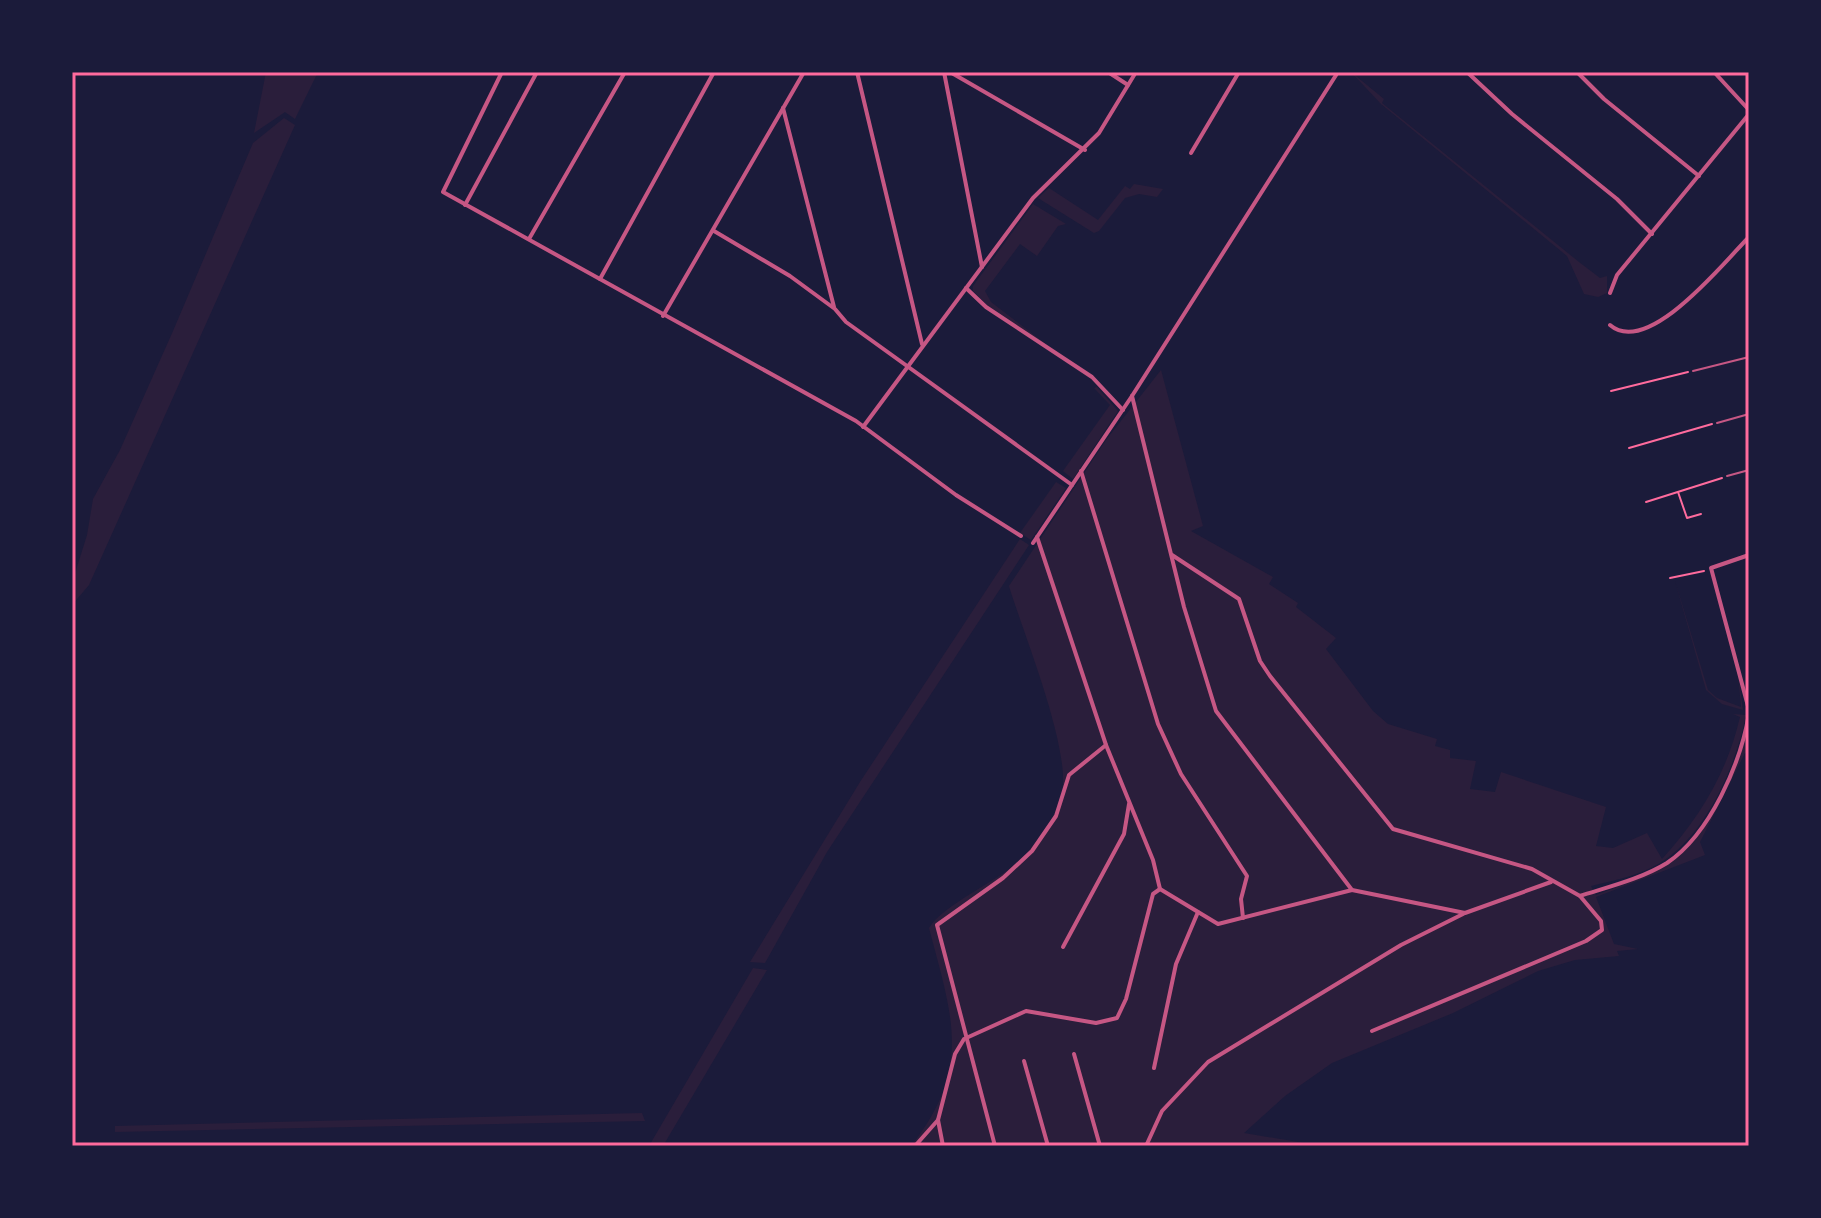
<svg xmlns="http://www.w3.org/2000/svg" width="1821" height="1218" font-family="Barlow,sans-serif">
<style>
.green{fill:#2a1e3b}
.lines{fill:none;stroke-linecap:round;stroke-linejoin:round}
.path{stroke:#ff6b9d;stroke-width:2}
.service{stroke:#c65784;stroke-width:2}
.minor{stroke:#c65784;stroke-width:4}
.neatline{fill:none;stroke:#ff6b9d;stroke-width:3}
</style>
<rect width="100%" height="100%" fill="#1b1b3a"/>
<g class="green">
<polygon points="266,72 318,72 295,119 285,112 254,133"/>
<polygon points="1351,72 1384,99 1382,103 1579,262 1600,278 1607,276 1607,293 1598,297 1584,294 1567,256 1381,104"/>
<polygon points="284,118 295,125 89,585 72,605 72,583 87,535 93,499 120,450 173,331 253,143"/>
<polygon points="1134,184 1163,189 1157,197 1139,194 1125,198 1099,231 1094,233 1038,198 1049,188 1098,220 1125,186 1130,189"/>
<polygon points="1033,204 1066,224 1058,226 1037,256 1020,244 985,291 991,302 1051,348 987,305 973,291 973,286"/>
<path d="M1161 370 1203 526 1191 531 1273 577 1269 584 1298 603 1296 607 1336 638 1326 649 1373 711 1388 724 1437 739 1435 746 1450 750V758L1476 761 1470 789 1495 792 1501 772 1606 807 1596 846 1613 848 1647 833 1662 859C1700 817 1727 773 1740 717L1733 714 1746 715C1736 766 1706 835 1660 863 1638 876 1615 880 1591 886L1596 895C1618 886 1643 879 1664 866 1709 839 1736 776 1749 726V753H1745L1700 842 1705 855 1596 897 1614 944 1638 949 1617 951 1619 956 1575 960 1538 971 1453 1013 1332 1063 1285 1096 1244 1133 1322 1146H911C973 1067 952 1016 929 928 945 903 997 883 1021 859 1037 843 1055 818 1061 797 1074 755 1023 633 1009 586L1106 440Z"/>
<polygon points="1097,387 1118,411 1073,479 1063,471 1110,405 1094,388"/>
<polygon points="1056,482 1066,488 1031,540 1020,533"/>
<polygon points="1020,539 1029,545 827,852 765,963 750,962 860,782"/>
<polygon points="1675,581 1708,690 1717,698 1741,707 1738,673 1743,710 1722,704 1706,690"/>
<polygon points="753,968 767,970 663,1146 649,1146"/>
<polygon points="642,1113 645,1121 115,1132 115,1126"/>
</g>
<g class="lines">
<g class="path">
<polyline points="1611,391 1688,372"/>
<polyline points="1629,448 1712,424"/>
<polyline points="1678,492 1687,518 1701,514"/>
<polyline points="1646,502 1722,478"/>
<polyline points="1670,578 1704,571"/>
</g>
<g class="service">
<polyline points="1693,371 1749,357"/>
<polyline points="1717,423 1749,414"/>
<polyline points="1727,476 1749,470"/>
</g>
<g class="minor">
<polyline points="502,72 443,192 856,421 956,495 1021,536"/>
<polyline points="857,72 922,344"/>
<polyline points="944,72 982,267"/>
<polyline points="950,72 1085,150"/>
<polyline points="1108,72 1128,85"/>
<polyline points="1467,72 1512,114 1617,199 1652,234"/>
<polyline points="1577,72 1604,99 1699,176"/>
<polyline points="1714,72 1749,110"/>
<polyline points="783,108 834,307"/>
<polyline points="1191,153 1239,72"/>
<polyline points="465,205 537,72"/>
<polyline points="714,231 790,276 835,309 846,322 1072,485"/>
<polyline points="529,239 625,72"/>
<polyline points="600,279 714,72"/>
<polyline points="966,288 986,307 1092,377 1123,410"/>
<polyline points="1610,293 1617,275 1749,114"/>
<polyline points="663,316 804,72"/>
<path d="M1610 325C1648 358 1725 261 1749 237"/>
<polyline points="1132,396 1184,607 1216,711 1352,890 1465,913 1551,882"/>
<polyline points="863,427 1033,198 1099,133 1136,72"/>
<polyline points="1081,471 1158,724 1181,774 1247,876 1241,899 1243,918"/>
<polyline points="1037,537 1106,745 1153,860 1160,889 1218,924 1352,890"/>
<polyline points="1033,543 1132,396 1338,72"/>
<polyline points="1172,555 1239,599 1260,661 1270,676 1393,829 1532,869 1580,896 1601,921 1602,930 1586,941 1372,1031"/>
<polyline points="1749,555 1711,568 1749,710"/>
<path d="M1580 896C1608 887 1641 879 1667 863 1710 834 1741 763 1749 713"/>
<polyline points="1063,947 1124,834 1129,804"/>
<polyline points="1074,1054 1100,1146"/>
<polyline points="1024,1061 1048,1146"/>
<polyline points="1154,1068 1176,964 1198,912"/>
<polyline points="938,1120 943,1146"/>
<polyline points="915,1146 938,1120 955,1054 964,1039 1026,1011 1096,1023 1117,1018 1126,999 1153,894 1160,889"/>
<polyline points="995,1146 937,925 1003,878 1032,851 1056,816 1069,775 1106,745"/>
<polyline points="1146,1146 1162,1111 1208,1062 1401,945 1463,914"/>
</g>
</g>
<rect width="1821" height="1218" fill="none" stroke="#1b1b3a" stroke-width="148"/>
<rect x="74" y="74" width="1673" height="1070" class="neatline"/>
</svg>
